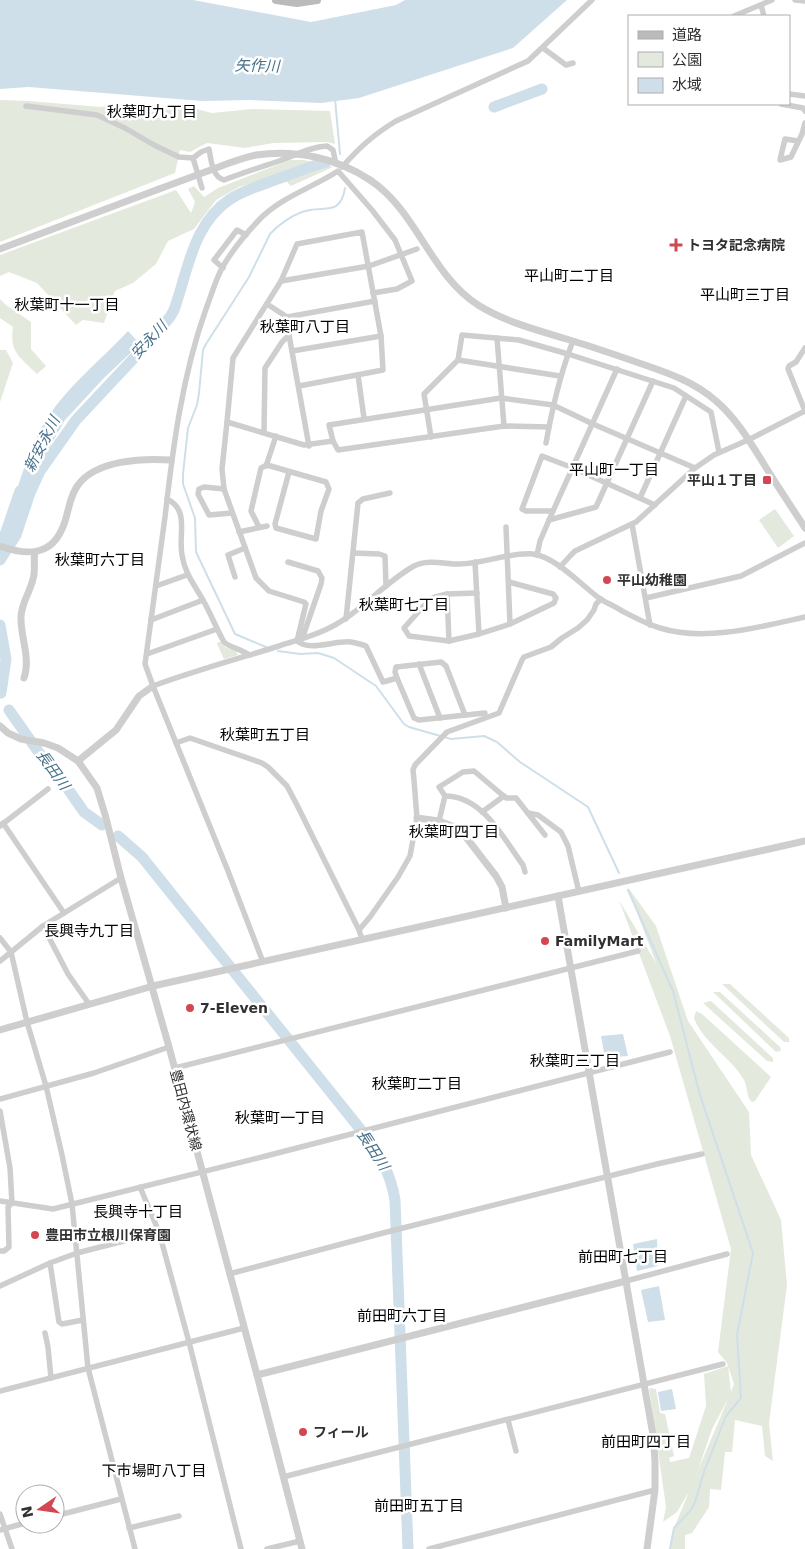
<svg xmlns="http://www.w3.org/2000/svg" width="805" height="1549" font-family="'DejaVu Sans','Noto Sans JP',sans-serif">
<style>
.green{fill:#e4e9de;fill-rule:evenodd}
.water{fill:#cfdfe9}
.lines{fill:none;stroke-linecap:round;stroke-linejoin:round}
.stream{stroke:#cfdfe9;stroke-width:2}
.river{stroke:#cfdfe9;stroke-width:11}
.minor{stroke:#cecece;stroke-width:5.5}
.tertiary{stroke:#cecece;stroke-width:7}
.secondary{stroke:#bbb;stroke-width:8}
.tertiary-bridge{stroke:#cecece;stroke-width:7}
.poi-dot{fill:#d34753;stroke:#fff;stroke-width:2}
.labels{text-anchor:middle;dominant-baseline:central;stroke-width:5;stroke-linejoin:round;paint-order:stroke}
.poi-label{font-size:14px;font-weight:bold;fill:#313131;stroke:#fff;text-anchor:start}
.street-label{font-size:14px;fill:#313131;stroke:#fff}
.water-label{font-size:15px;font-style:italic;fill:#47718b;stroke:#fff}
.neighbourhood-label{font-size:15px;fill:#000;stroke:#fff}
</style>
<rect width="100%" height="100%" fill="#fff"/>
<g class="green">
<polygon points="0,100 29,101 101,107 126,103 169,106 181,105 212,113 252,109 330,111 335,144 327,142 273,143 245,148 207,143 190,152 180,150 175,173 0,242"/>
<polygon points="290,160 304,160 333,167 291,186 279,174 239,187 216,200 194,229 168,241 156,264 133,283 115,291 104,323 83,320 76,325 37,283 9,272 0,276 0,255 176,190 191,213 195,202 188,189 194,186 204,197 218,188"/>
<path d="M0 299 6 305 31 322V349L46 366 37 374C20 357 9 352 13 327L0 318Z"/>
<polygon points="0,350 6,350 13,363 0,402"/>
<polygon points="775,509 794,536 778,548 759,520"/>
<polygon points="218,642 221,642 225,647 236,651 238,655 224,659 217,644"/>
<path d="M627 886 656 926 688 1021 749 1112 751 1155 781 1220 787 1285 769 1423 773 1461 765 1456 762 1426 735 1420 732 1452H725L721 1490 710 1489 709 1507 692 1533 685 1535V1549H670L674 1528 689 1492 677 1512 663 1522 666 1507 649 1388 656 1389 660 1413 665 1414 674 1456 669 1458 670 1462 689 1458 706 1406 704 1374 728 1366 731 1392 734 1384 727 1363 718 1352 731 1249 670 1036 619 900 656 963ZM728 1399 696 1475V1476L712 1429Z"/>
<polygon points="722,984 730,984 789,1038 789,1042 784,1042"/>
<polygon points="713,992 720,992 780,1047 781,1049 780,1051 776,1052"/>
<polygon points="711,1001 773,1058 773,1062 767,1061 703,1003"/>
<path d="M696 1011 702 1014 771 1077 755 1101 752 1102C746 1097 748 1087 744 1080 732 1058 703 1043 694 1018Z"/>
</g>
<g class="water">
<polygon points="0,0 193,0 311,22 396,5 405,0 567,0 513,48 359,98 321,103 250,100 202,101 29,87 0,89"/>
<path d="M128 331 140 344 104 378 65 420 39 466 25 500 10 508C20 483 29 448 43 425 64 389 99 362 128 331Z"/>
<polygon points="623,1034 628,1056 605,1058 601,1036"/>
<polygon points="657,1239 658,1266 637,1271 633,1244"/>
<polygon points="659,1286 665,1320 648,1322 641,1290"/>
<polygon points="672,1389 676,1409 661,1411 658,1392"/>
</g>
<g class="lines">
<g class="stream">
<polyline points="335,99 340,154"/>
<path d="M266 647 235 634 196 552 195 518 183 484V474L188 428 197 405 199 393 203 350 206 344 249 277 270 234C278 225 291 216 302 212 323 204 340 218 345 188"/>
<polyline points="278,651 300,654 318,653 334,658 376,686 404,724 409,727 451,739 484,736 497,742 520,762 588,807 619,873"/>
<polyline points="628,890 673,991 700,1095 753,1253 737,1335 741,1398 726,1416 704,1472 695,1502 691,1510 674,1528 670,1549"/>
</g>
<g class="river">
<polyline points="494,107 542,89"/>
<polyline points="0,549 20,491"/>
<path d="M0 560 16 535 30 493 40 471 76 420 150 341 170 317 174 310C183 285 188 257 200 234 220 195 246 191 283 177 297 172 311 166 326 162"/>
<polyline points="0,625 6,659 1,693"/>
<polyline points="9,710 54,774 68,789 84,812 102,825"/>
<path d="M118 836 142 857 369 1140C382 1159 391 1176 395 1200L408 1549"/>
</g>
<g class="minor">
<polyline points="795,0 805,1"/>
<polyline points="761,5 764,16"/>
<polyline points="734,16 772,0"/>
<polyline points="543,48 566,65 573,63"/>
<polyline points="789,94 805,96"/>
<polyline points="781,104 803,108 805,111"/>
<polyline points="26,106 97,115 125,128 154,145 179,157 193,158"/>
<polyline points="798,141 785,139 780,160 791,157 802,134 805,123"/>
<path d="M342 167C360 147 373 135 396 121L528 61 592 0"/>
<path d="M202 188 193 158 201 152 209 149C211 159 212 177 224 180 242 173 261 167 279 161 296 155 310 147 327 146L333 150 336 164"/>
<polyline points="223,268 214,260 237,230 246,235"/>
<polyline points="281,281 369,266 417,249"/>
<polyline points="267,304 287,317 375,301"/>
<polyline points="287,317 289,335 309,446"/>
<polyline points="497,338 504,426"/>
<path d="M573 341C562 369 555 397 549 427L504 426 338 450 333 441 329 425 501 398 553 405 593 424 695 468"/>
<polyline points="805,348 796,362 789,366 788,369 805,411"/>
<polyline points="292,351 381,336"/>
<polyline points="458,360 560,376"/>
<polyline points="358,375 364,418"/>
<polyline points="299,386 383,370 381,336 362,232 297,244 281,281 233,358 227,422 304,445 333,441"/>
<polyline points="227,422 222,469 224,489 256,578 269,591 304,602 306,604 297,641"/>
<polyline points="264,432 265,368 282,342 289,335"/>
<polyline points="431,437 424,394 458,360 462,335 519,340 568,354 674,388 711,412 719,452"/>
<polyline points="546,443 549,427"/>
<polyline points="266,466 276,436"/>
<polyline points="224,489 204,487 199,489 198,494 209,515 232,513"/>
<polyline points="640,498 686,396"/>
<path d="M167 499C190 510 178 535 182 555 185 574 194 584 203 600 211 614 216 628 224 642 231 648 241 649 249 655"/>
<polyline points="553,511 526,511 522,509 542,456 573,468 655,505"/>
<polyline points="549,520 596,507 653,381"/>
<polyline points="632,524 650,625"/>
<polyline points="259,527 251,511 261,468 267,465 326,482 329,489 321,511 316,539 276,528 275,524 289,472"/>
<polyline points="239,532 267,526"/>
<polyline points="354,553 379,554 385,556 386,586"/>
<polyline points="537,555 540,541 553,511 617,369"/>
<polyline points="288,562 318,571 322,578 321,584 302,639"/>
<polyline points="475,562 479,634 510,624 506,527"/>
<polyline points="560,567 570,556 575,551 636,522 695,468 714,455 748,440 805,411"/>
<polyline points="235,577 228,555 245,548"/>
<polyline points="509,582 553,594 556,598 554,603 510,624"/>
<polyline points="156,586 187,575"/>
<polyline points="477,593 447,594 435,597 428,601 404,628 409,636 449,641 479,634"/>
<polyline points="447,594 449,641"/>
<polyline points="646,598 741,576 805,543"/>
<polyline points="346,619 358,503 363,499 390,493"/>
<polyline points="151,620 203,600"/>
<path d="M297 641C310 652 335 640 351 642 356 643 361 644 366 646L383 682 397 678 395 672 396 667 441 662 446 666 465 715"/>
<polyline points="147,654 217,629"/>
<polyline points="419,664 440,718"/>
<polyline points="397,678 414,718 419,720 485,713"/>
<path d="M153 686C194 671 237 659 279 646 294 641 310 637 325 630 360 614 382 584 414 566 428 559 444 564 459 564 484 564 508 552 533 554 556 557 581 585 599 598 606 603 615 606 622 611 634 617 646 624 660 628 705 642 760 627 805 617"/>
<polyline points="176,743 190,738 262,763 268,767 287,786 297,805 359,930 362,939"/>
<path d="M445 796C483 796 503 838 523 865L525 872"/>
<polyline points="482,812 504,796"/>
<polyline points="528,813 538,815 561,832 568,846 579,892"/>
<polyline points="439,821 445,796 439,787 463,772 474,771 506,798 516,798 545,835"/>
<polyline points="3,823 64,913"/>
<polyline points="0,826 48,789"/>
<polyline points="43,926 68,974 89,1004"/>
<polyline points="359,930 370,917 398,877 410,856 417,818 414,780 413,770 415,765 447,732 499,713 522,660 524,657 551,647 562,638 578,628 587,620 594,610 596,604 601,599"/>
<polyline points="0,938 11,952 27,1022 46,1086 62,1155 72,1204 88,1368 135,1549"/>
<polyline points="0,961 43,926 121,878"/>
<path d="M263 962 228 871 153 686 145 664C152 615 158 566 165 517 173 447 182 376 206 309 211 296 215 282 221 270 230 253 244 236 258 221 279 198 312 188 338 171L372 210 395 240 412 281 397 289 373 293"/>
<polyline points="175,1068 638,951"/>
<polyline points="0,1099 94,1073 169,1047"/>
<polyline points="0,1111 10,1168 12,1203 8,1207 9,1247 4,1251 0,1251"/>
<polyline points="140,1187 159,1232 189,1342 241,1549"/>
<polyline points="0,1201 53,1209 266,1156 670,1052"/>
<polyline points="50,1263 59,1322 62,1324 83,1320"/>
<polyline points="229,1274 383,1233 657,1164 702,1154"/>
<polyline points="626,1281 727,1254"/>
<polyline points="0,1286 50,1263 77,1253 159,1232"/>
<polyline points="45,1333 48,1347 51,1378"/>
<polyline points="0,1391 244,1328"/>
<polyline points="508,1420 516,1451"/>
<polyline points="283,1477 723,1364"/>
<polyline points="0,1514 12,1549"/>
<polyline points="55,1516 121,1499"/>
<polyline points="129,1528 179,1516"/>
<polyline points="0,1530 25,1523"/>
<polyline points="267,1549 300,1541"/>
<polyline points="429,1549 655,1490"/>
</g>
<g class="tertiary">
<path d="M370 180C417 211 430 274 478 305 507 323 541 331 573 341 596 348 619 356 642 364 668 373 695 382 716 401 735 417 749 440 762 461 776 484 791 506 805 528"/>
<polyline points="0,249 159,189"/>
<path d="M0 546C25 555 50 557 62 529 69 515 68 498 78 485 96 460 143 458 171 460"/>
<path d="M24 678C31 657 20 637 21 616 22 602 30 592 33 579 36 570 33 561 35 552"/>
<polyline points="0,726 8,733 21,739 44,743 58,748 78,761 97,788 106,818 121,878 169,1047 257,1375 302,1549"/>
<polyline points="78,761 116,730 139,696 153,686"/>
<polyline points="417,818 439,821 452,826 462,832 496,876 502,887 506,908"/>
<polyline points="558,896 653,1435 655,1461 655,1490 647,1549"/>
<polyline points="0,1030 153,986 805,841"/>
<polyline points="257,1375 626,1281"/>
</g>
<polyline class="secondary" points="276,0 297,3 317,0"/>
<path class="tertiary-bridge" d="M159 189C178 182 197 175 216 168 229 163 243 158 256 155 295 149 337 158 370 180"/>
</g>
<g class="poi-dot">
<path d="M673.5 237.5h5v5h5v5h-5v5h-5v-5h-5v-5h5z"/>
<rect x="762" y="475" width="10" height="10" rx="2.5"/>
<circle cx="607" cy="580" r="5"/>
<circle cx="545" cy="941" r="5"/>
<circle cx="190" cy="1008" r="5"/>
<circle cx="35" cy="1235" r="5"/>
<circle cx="303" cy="1432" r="5"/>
</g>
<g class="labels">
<g class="poi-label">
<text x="687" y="245">トヨタ記念病院</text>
<text x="757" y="480" text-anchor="end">平山１丁目</text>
<text x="617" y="580">平山幼稚園</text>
<text x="555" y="941">FamilyMart</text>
<text x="200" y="1008">7-Eleven</text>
<text x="45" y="1235">豊田市立根川保育園</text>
<text x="313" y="1432">フィール</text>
</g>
<g class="street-label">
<text transform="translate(186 1110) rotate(75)">豊田内環状線</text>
</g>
<g class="water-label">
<text transform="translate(257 66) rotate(1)">矢作川</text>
<text transform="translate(149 340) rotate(-47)">安永川</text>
<text transform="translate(42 444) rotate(-63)">新安永川</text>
<text transform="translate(53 770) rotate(54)">長田川</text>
<text transform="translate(373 1150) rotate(57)">長田川</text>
</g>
<g class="neighbourhood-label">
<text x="152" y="112">秋葉町九丁目</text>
<text x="569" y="276">平山町二丁目</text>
<text x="745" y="295">平山町三丁目</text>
<text x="67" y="305">秋葉町十一丁目</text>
<text x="305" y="327">秋葉町八丁目</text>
<text x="614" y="470">平山町一丁目</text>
<text x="100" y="560">秋葉町六丁目</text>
<text x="404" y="605">秋葉町七丁目</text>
<text x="265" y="735">秋葉町五丁目</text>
<text x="454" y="832">秋葉町四丁目</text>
<text x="89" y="931">長興寺九丁目</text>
<text x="575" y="1061">秋葉町三丁目</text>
<text x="417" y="1084">秋葉町二丁目</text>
<text x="280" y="1118">秋葉町一丁目</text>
<text x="138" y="1212">長興寺十丁目</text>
<text x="623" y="1257">前田町七丁目</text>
<text x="402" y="1316">前田町六丁目</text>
<text x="646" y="1442">前田町四丁目</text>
<text x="154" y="1471">下市場町八丁目</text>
<text x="419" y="1506">前田町五丁目</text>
</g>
</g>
<rect x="628" y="15" width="162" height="90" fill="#ffffff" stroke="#adadad"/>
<rect x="638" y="31" width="25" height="8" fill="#bbbbbb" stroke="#adadad"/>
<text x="672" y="40" font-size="15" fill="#313131">道路</text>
<rect x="638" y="52" width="25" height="15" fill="#e4e9de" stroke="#adadad"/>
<text x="672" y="65" font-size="15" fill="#313131">公園</text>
<rect x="638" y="78" width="25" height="15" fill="#cfdfe9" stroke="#adadad"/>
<text x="672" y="90" font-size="15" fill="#313131">水域</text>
<g transform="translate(40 1509) rotate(257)"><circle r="24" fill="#ffffff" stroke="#adadad"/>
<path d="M0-4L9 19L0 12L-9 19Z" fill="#d34753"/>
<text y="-8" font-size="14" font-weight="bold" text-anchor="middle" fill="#313131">N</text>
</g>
</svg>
